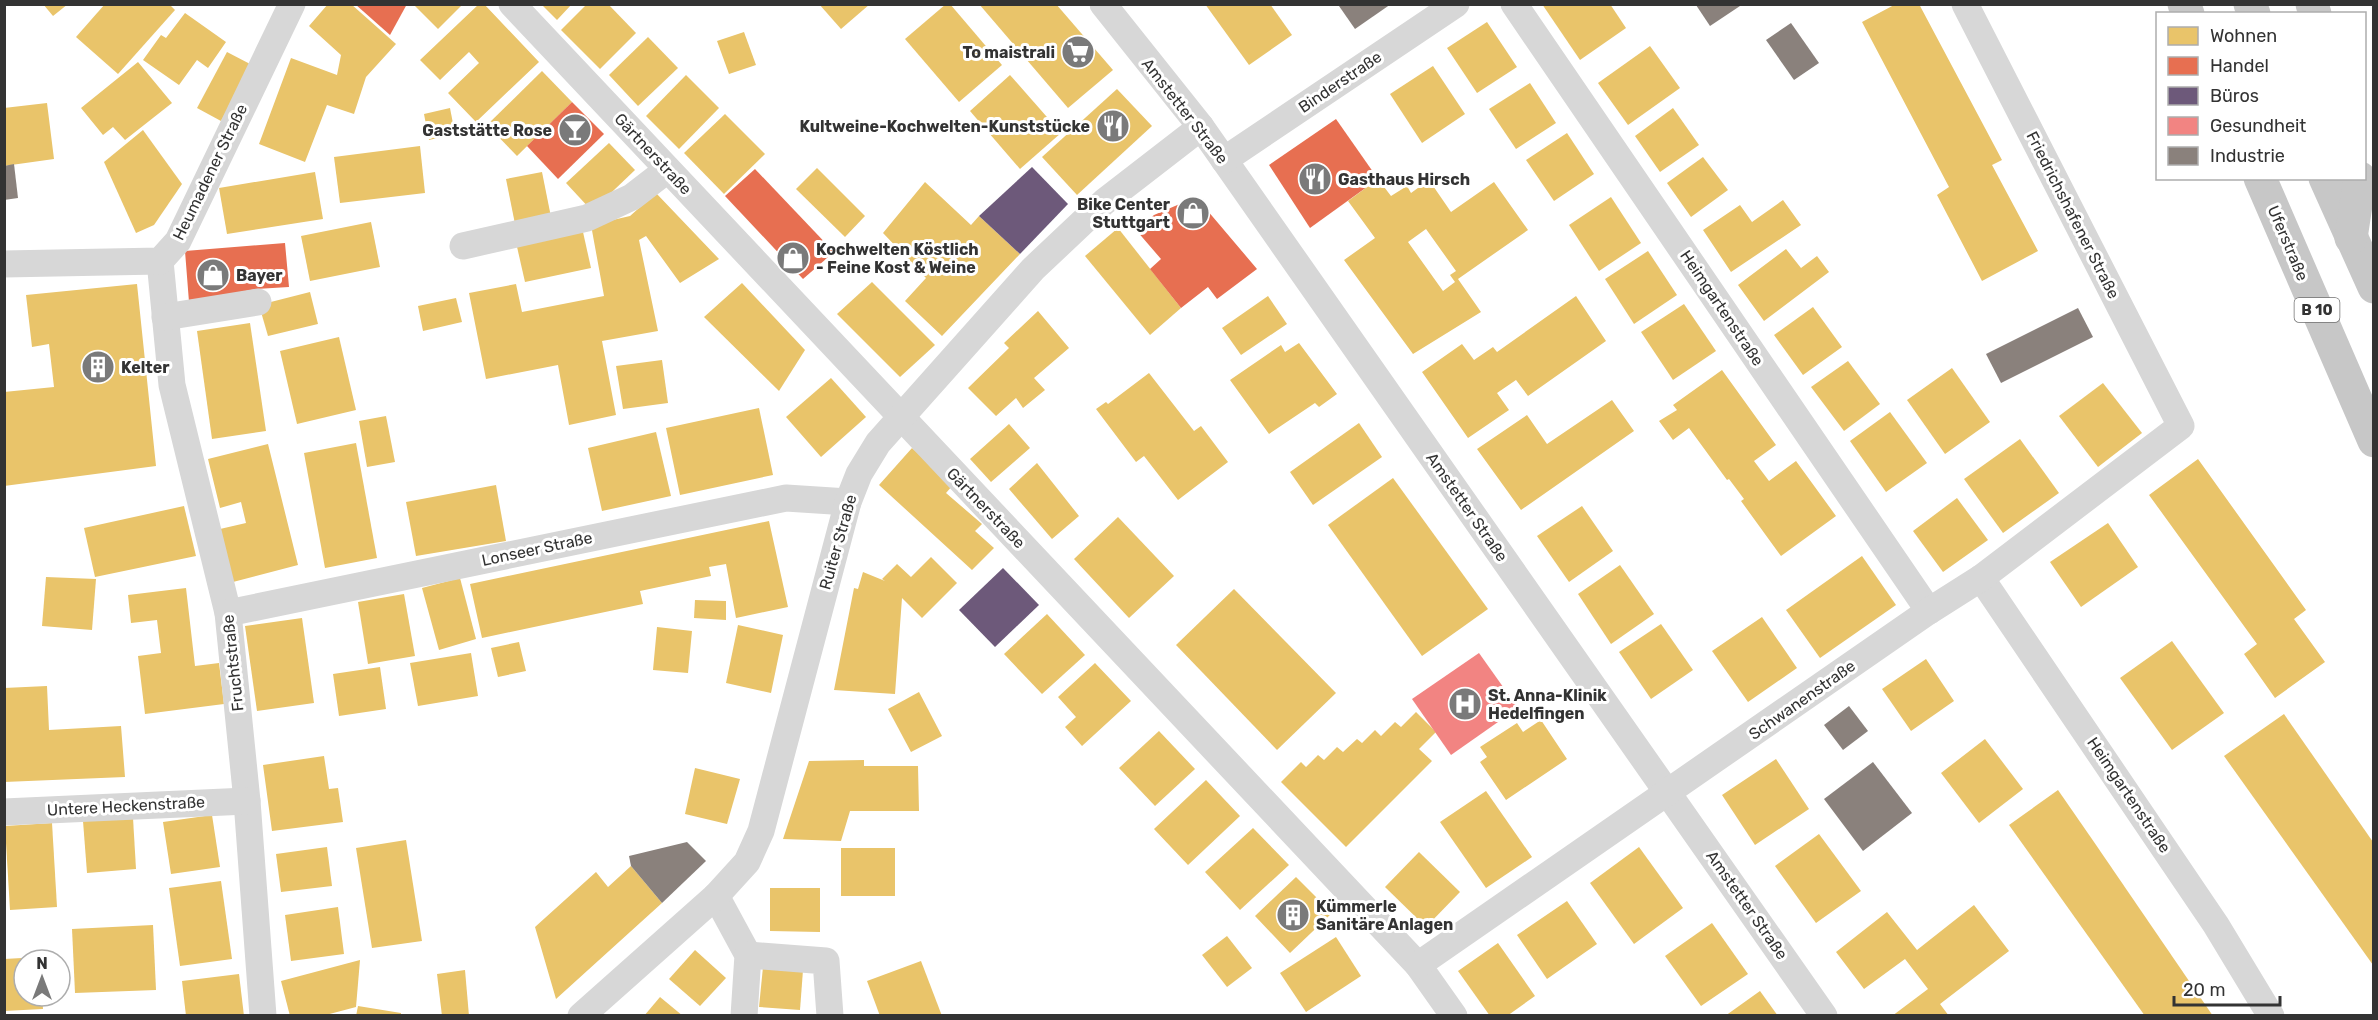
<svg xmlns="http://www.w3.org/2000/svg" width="2378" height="1020" font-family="Rubik,sans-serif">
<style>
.homes{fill:#e9c46a;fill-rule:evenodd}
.shops{fill:#e76f51}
.offices{fill:#6d597a}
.health{fill:#f28482}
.industry{fill:#8a817c}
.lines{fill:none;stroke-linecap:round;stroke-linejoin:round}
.minor{stroke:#d7d7d7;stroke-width:27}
.trunk{stroke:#c7c7c7;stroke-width:33}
.labels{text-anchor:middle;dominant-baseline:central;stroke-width:6;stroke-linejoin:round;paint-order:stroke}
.shield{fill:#fff;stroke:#707070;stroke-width:1.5}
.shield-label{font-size:15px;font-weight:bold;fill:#333}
.poi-label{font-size:16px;font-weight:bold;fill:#333;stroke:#fff;text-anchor:start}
.street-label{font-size:16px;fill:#333;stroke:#fff}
</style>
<rect width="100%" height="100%" fill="#fff"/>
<g class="homes">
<polygon points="43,4 68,4 53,16"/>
<polygon points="105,4 169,4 175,10 118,74 76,37"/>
<polygon points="328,4 351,4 396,44 366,77 354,114 327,105 305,162 259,144 291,58 337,75 341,55 309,26"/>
<polygon points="413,4 463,4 438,29"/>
<polygon points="479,4 484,4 539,62 476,122 448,93 479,63 469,52 440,80 420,60"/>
<polygon points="541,4 572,4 557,20"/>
<polygon points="587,4 608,4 636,33 600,69 561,30"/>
<polygon points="819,4 870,4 841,29"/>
<polygon points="946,4 950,4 1002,65 959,102 905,39"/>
<polygon points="979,4 1056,4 1113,70 1068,108"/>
<polygon points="1205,4 1270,4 1292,35 1249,65"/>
<polygon points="1542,4 1610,4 1626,28 1580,60"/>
<polygon points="1896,4 1919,4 2002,160 1992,165 2038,251 1982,281 1937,195 1949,187 1862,22"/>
<polygon points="185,13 226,42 208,68 197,60 179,85 143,60 161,35 166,38"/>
<polygon points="1487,22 1517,67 1477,93 1447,48"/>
<polygon points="744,32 756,65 729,74 717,41"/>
<polygon points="648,37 678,68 638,106 609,75"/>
<polygon points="1650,46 1680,88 1628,125 1598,83"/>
<polygon points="227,52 252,65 221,121 197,108"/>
<polygon points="138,62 172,103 125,140 113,127 103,135 81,108"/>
<polygon points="1433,66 1465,114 1422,143 1390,94"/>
<polygon points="542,71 572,102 517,156 487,125"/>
<polygon points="686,75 719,108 679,149 646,116"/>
<polygon points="1010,75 1061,133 1020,169 970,111"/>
<polygon points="1530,83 1556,123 1516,149 1489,109"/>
<polygon points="1117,89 1152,126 1077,195 1042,157"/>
<polygon points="47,103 54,159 4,166 4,108"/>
<polygon points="450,108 455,134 429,140 424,114"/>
<polygon points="1673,108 1699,145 1660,172 1635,136"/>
<polygon points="725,114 765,154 724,194 684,153"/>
<polygon points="143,130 182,184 154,225 136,233 104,162"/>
<polygon points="1567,133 1594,174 1554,201 1526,160"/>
<polygon points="609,143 635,170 592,211 566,183"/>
<polygon points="420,146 425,193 340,203 334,157"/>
<polygon points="1703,157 1728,190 1691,217 1667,183"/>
<polygon points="817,168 865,216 845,237 796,189"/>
<polygon points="315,172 323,219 227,234 219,188"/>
<polygon points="542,172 551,217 515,224 506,179"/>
<path d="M1378 179 1391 196 1407 186 1411 193 1429 180 1451 212 1494 182 1528 230 1458 279 1481 312 1413 354 1344 260 1375 238 1348 201ZM1426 229 1456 271 1450 275 1455 282 1443 291 1408 242Z"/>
<polygon points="925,182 971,225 979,216 1020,254 942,336 905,301 926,278 883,233"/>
<polygon points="656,193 719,259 680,283 646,236 639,240 658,331 602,341 616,415 569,425 558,365 486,379 469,293 516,284 522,312 604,296 591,225 630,216"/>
<polygon points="1611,197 1641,243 1599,271 1569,225"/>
<polygon points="1783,200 1801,225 1731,272 1703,230 1740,205 1752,222"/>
<polygon points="371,222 380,267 310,281 301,236"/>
<polygon points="581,223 591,268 525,282 515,238"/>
<polygon points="1118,228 1181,308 1150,335 1085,256"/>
<polygon points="1786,249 1801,268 1817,256 1829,272 1764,321 1738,285"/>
<polygon points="1648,251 1677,295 1634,324 1605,279"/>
<polygon points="872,282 935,345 900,377 837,314"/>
<polygon points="742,283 805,350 779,391 704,317"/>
<polygon points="137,284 156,466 4,486 4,392 54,387 49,344 32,347 26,295"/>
<polygon points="310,292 318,324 268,336 259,305"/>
<polygon points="1268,296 1287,324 1241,355 1222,328"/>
<polygon points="1576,296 1606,341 1528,396 1516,380 1497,393 1509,410 1468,438 1422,372 1462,344 1474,360 1493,347 1497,352"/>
<polygon points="456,298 462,322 423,331 418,306"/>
<polygon points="1684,304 1716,351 1673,380 1641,332"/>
<polygon points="1813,307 1842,347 1803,375 1774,335"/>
<polygon points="1038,311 1069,348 1034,378 1045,390 1023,408 1016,398 996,416 968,388 1009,348 1004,343"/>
<polygon points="250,323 266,431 212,439 197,331"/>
<polygon points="339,337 356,410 297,424 280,351"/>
<polygon points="1299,343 1337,394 1319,407 1315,403 1269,434 1230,380 1281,345 1285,352"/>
<polygon points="662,360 668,403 623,409 616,366"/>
<polygon points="1848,361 1880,404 1844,431 1811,387"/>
<polygon points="1952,368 1990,422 1945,454 1907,400"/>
<polygon points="1722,370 1776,445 1754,461 1769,481 1796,461 1836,516 1781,556 1741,501 1744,499 1729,479 1727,480 1689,428 1673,440 1659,421 1677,410 1673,405"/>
<polygon points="1149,373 1194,431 1201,426 1228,462 1178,500 1144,456 1136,462 1096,409 1106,402 1108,404"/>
<polygon points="831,378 866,417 821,457 786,417"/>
<polygon points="2103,383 2142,433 2098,467 2059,416"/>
<polygon points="1612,400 1634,431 1521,510 1477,449 1527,415 1547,444"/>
<polygon points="759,408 773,475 680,495 666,428"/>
<polygon points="1890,412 1927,463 1886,492 1850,441"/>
<polygon points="386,416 395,462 367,467 359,421"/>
<polygon points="1359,423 1382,457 1313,505 1290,472"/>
<polygon points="1009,424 1030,448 991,482 970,459"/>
<polygon points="656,432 671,496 602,511 588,448"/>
<polygon points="2020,439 2059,493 2003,533 1964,479"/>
<polygon points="356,443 377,558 325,568 304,453"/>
<polygon points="268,444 298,565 233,582 220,529 246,523 241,502 220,508 208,459"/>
<polygon points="912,448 953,485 946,493 982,524 975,531 994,548 972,570 879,485"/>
<polygon points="2198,459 2306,610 2294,619 2325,662 2275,698 2244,654 2257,644 2149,495"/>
<polygon points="1037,463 1079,516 1052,539 1009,489"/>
<polygon points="1393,478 1488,609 1422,656 1328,525"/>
<polygon points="496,485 506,541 416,556 406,502"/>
<polygon points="1957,498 1988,540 1943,572 1913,531"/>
<polygon points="184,506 196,556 95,577 84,528"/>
<polygon points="1582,506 1613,551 1569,582 1537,536"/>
<polygon points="1118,517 1174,576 1129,618 1074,559"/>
<polygon points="769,521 788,607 736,618 726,564 709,567 711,576 640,591 643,604 482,638 470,584"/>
<polygon points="2108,523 2138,567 2081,607 2050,562"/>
<polygon points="1862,556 1896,605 1820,658 1786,610"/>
<polygon points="931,557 957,583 922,618 902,598 895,694 834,690 854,588 858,589 863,572 885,581 882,579 897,564 911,577"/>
<polygon points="1620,565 1654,614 1611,644 1578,594"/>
<polygon points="46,577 96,579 92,630 42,626"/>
<polygon points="460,578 476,639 439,650 422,588"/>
<polygon points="186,588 195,666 219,663 224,704 145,714 138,656 161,653 157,620 131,623 128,595"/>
<polygon points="1234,589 1336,693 1277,750 1176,645"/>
<polygon points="404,594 415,656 368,664 358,602"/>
<polygon points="695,600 726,601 726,620 694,618"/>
<polygon points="1047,614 1085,655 1042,694 1004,654"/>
<polygon points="1762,617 1797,668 1748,702 1712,651"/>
<polygon points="302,618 314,703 257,711 245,626"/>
<polygon points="1661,624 1693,670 1651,699 1619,652"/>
<polygon points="738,625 783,635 771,693 726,683"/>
<polygon points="657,627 692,631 688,673 653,670"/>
<polygon points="2172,641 2224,713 2172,750 2120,678"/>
<polygon points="519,642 526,671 498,677 491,648"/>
<polygon points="471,653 478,696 418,706 410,663"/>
<polygon points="1926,659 1954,701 1911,731 1882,689"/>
<polygon points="1095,663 1131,701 1082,746 1065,727 1076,717 1058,697"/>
<polygon points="380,667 386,709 339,716 333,674"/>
<polygon points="47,686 49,730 121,726 125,777 4,782 4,688"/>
<polygon points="919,692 942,736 911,752 888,709"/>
<polygon points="1416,712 1436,732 1419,749 1432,761 1346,847 1281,782 1301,762 1306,767 1318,755 1324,760 1337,747 1343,752 1357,739 1362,743 1375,730 1381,736 1395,722 1401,727"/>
<polygon points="2284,714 2373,842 2373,965 2224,756"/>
<polygon points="1541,720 1567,759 1506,800 1480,762 1487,757 1480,747 1517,723 1523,732"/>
<polygon points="1159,731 1195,769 1155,806 1119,768"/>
<polygon points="1985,739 2023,789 1979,823 1941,773"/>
<polygon points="324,756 329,789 338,788 343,822 272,831 263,765"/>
<polygon points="1776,759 1809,809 1755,845 1722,795"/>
<polygon points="864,760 864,766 918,766 919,811 850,811 841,841 783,839 809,761"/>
<polygon points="695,768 740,779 727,824 685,814"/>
<polygon points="1206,780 1240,816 1188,865 1154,829"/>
<polygon points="2058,790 2094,842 2213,1016 2145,1016 2009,825"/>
<polygon points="1486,791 1532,857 1486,888 1440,822"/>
<polygon points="212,815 220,867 171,874 163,822"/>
<polygon points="133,818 136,869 87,873 83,821"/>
<polygon points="52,823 57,907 10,910 5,826"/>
<polygon points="1253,828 1289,865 1240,910 1205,872"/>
<polygon points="1819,834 1861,891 1816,923 1775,866"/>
<polygon points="406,840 422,941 372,948 356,848"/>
<polygon points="327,847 332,886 281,892 276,854"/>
<polygon points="1639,847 1683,908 1634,944 1590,883"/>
<rect x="841" y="848" width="54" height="48"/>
<polygon points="1419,852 1460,892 1426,927 1385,887"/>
<polygon points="631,866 662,903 556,999 535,927 596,872 608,887"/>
<polygon points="1296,877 1332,913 1290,953 1255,916"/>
<polygon points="221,881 232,959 180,966 169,888"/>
<polygon points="770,888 820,888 820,932 770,931"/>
<polygon points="1567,901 1597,944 1547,979 1517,935"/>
<polygon points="1974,905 2009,951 1940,1004 1949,1016 1892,1016 1928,989 1905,959 1864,989 1836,952 1887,912 1917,950"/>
<polygon points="338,907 344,954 291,961 285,915"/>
<polygon points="1712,923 1748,974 1701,1006 1665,956"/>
<polygon points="153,925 156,990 75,993 72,929"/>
<polygon points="1227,936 1252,968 1227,987 1202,955"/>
<polygon points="1336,937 1361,976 1306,1012 1280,973"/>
<polygon points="1498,943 1535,996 1507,1016 1490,1016 1458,971"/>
<polygon points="695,950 726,978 700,1006 669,979"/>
<polygon points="40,957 40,960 24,960 24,996 42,996 43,1009 4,1011 4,959"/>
<polygon points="360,960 356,1007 322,1016 290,1016 281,981"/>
<polygon points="921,961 942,1016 880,1016 867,981"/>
<polygon points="763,967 803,970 800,1010 759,1007"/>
<polygon points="465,970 469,1016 442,1016 437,974"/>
<polygon points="239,974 244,1016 186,1016 182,981"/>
<polygon points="1760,991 1778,1016 1725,1016"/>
<polygon points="660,997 683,1016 644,1016"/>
<polygon points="358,1006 401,1013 401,1016 356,1016"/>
</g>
<g class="shops">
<polygon points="355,4 407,4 390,35"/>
<polygon points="572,102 604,134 558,179 527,146"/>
<polygon points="1336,119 1378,179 1310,228 1269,165"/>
<polygon points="755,169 834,252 803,279 725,196"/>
<polygon points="1196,197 1257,269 1217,299 1208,287 1181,308 1150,269 1161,259 1136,230 1154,215"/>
<polygon points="285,243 289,287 256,289 189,302 185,251"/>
</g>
<g class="offices">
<polygon points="1032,167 1068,204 1020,254 979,216"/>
<polygon points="1003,568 1039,605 995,647 959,610"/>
</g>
<polygon class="health" points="1479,653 1518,708 1451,755 1412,699"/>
<g class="industry">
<polygon points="1341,4 1391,4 1355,29 1339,6"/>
<polygon points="1696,5 1739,5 1740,6 1710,26"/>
<polygon points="1791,23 1819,63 1794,80 1766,40"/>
<polygon points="14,164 18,198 4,200 4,166"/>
<polygon points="2078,308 2093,337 2001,383 1986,354"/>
<polygon points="1849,706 1868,731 1843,750 1824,725"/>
<polygon points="1873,762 1912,813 1863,851 1824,799"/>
<polygon points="687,842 706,861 662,903 631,866 629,856"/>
</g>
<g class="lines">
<g class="minor">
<polyline points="512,4 1418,965 1454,1016"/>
<polyline points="1103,4 1201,127 1824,1016"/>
<polyline points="1514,4 1929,611"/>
<polyline points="1224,160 1456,4"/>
<polyline points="463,246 587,218 632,197 667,170"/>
<polyline points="160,261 172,385 228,613 247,801 263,1016"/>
<polyline points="4,264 160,261 178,241 292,4"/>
<polyline points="165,317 258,302"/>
<polyline points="1981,578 2216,925 2271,1016"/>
<polyline points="228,613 786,498 848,502"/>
<polyline points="4,812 247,801"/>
<polyline points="716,896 748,955 744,1016"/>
<polyline points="748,955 826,961 830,1016"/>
<polyline points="1418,965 1929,611 1981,578 2181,426 1965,4"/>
<polyline points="581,1016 716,896 747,862 761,831 848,502 859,474 878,443 1033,269 1104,202 1201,127"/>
</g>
<g class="trunk">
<polyline points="2184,4 2188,14"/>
<polyline points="2250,4 2254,14"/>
<polyline points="2312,4 2315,14"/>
<polyline points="2260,178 2374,441"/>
<polyline points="2325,178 2374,287"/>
<polyline points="2351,238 2360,178"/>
</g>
</g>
<defs>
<symbol id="supermarket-disc" viewBox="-11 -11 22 22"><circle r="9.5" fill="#7a7a7a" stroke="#fff"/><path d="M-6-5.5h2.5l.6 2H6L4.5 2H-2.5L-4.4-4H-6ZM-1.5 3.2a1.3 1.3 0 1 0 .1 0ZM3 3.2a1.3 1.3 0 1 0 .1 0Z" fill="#fff"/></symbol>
<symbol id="restaurant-disc" viewBox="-11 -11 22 22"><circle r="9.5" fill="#7a7a7a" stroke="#fff"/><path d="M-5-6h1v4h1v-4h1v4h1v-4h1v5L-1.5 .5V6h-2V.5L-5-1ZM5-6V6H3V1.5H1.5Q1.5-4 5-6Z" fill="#fff"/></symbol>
<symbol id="bar-disc" viewBox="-11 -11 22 22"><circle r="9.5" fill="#7a7a7a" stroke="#fff"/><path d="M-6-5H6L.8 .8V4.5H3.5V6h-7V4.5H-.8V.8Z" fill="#fff"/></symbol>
<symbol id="shop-disc" viewBox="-11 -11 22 22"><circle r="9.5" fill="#7a7a7a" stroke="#fff"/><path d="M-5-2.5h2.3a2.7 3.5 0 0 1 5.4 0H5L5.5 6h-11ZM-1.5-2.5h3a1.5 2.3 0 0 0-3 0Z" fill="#fff"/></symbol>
<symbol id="building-disc" viewBox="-11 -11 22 22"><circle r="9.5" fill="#7a7a7a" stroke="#fff"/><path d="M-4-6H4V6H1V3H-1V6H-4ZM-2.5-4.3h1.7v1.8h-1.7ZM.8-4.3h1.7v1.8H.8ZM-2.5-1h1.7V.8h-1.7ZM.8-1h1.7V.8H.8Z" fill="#fff"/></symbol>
<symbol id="hospital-disc" viewBox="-11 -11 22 22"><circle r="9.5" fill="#7a7a7a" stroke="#fff"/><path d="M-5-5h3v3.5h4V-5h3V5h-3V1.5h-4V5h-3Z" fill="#fff"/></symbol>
</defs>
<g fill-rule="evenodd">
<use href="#supermarket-disc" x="1059" y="33" width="38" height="38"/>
<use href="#restaurant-disc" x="1094" y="107" width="38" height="38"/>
<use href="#bar-disc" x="556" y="111" width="38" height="38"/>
<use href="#restaurant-disc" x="1296" y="160" width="38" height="38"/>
<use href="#shop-disc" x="1174" y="194" width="38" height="38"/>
<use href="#shop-disc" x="774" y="239" width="38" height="38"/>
<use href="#shop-disc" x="194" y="256" width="38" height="38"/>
<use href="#building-disc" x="79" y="348" width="38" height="38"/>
<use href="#hospital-disc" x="1446" y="685" width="38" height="38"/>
<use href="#building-disc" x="1274" y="896" width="38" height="38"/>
</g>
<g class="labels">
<rect class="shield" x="2294.5" y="298" width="45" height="24" rx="4.5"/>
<g class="shield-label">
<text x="2317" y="310">B 10</text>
</g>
<g class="poi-label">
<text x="1055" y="52" text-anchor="end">To maistrali</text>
<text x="1090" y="126" text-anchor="end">Kultweine-Kochwelten-Kunststücke</text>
<text x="552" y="130" text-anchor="end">Gaststätte Rose</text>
<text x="1338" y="179">Gasthaus Hirsch</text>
<text x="1170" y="204" text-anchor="end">Bike Center<tspan x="1170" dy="18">Stuttgart</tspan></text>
<text x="816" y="249">Kochwelten Köstlich<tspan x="816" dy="18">- Feine Kost &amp; Weine</tspan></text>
<text x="236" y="275">Bayer</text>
<text x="121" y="367">Kelter</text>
<text x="1488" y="695">St. Anna-Klinik<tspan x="1488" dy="18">Hedelfingen</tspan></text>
<text x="1316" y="906">Kümmerle<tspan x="1316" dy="18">Sanitäre Anlagen</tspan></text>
</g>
<g class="street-label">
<text transform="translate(1340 82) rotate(-34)">Binderstraße</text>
<text transform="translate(1185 111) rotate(52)">Amstetter Straße</text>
<text transform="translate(653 154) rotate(47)">Gärtnerstraße</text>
<text transform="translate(210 172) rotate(-64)">Heumadener Straße</text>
<text transform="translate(2073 215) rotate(63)">Friedrichshafener Straße</text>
<text transform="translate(2288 243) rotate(67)">Uferstraße</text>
<text transform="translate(1722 308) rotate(56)">Heimgartenstraße</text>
<text transform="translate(1467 507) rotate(55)">Amstetter Straße</text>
<text transform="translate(986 508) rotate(46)">Gärtnerstraße</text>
<text transform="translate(838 542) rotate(-74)">Ruiter Straße</text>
<text transform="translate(537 549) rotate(-12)">Lonseer Straße</text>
<text transform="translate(233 663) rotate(-96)">Fruchtstraße</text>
<text transform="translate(1802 700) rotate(-35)">Schwanenstraße</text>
<text transform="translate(2129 795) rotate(56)">Heimgartenstraße</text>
<text transform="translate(126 806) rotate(-3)">Untere Heckenstraße</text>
<text transform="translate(1747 905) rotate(55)">Amstetter Straße</text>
</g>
</g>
<rect width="2378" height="1020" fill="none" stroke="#333333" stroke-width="12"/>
<rect x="2156" y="12" width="210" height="168" fill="#ffffff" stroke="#adadad" stroke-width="1.5"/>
<rect x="2168" y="27" width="30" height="18" fill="#e9c46a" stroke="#adadad" stroke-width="1.5"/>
<text x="2210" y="42" font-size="18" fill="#333333">Wohnen</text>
<rect x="2168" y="57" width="30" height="18" fill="#e76f51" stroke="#adadad" stroke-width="1.5"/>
<text x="2210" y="72" font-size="18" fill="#333333">Handel</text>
<rect x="2168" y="87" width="30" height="18" fill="#6d597a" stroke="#adadad" stroke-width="1.5"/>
<text x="2210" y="102" font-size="18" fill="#333333">Büros</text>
<rect x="2168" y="117" width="30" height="18" fill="#f28482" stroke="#adadad" stroke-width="1.5"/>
<text x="2210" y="132" font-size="18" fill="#333333">Gesundheit</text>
<rect x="2168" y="147" width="30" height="18" fill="#8a817c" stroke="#adadad" stroke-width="1.5"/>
<text x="2210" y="162" font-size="18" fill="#333333">Industrie</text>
<g transform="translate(42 978)"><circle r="28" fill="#ffffff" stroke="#adadad" stroke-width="1.5"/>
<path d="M0-4.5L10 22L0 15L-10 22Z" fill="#7a7a7a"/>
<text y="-9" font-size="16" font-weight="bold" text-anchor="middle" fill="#333333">N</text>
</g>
<path d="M2174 996v9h106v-9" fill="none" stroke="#333333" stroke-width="3"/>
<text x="2183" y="996" font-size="18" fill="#333333" stroke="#ffffff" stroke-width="4.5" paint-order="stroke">20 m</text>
</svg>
